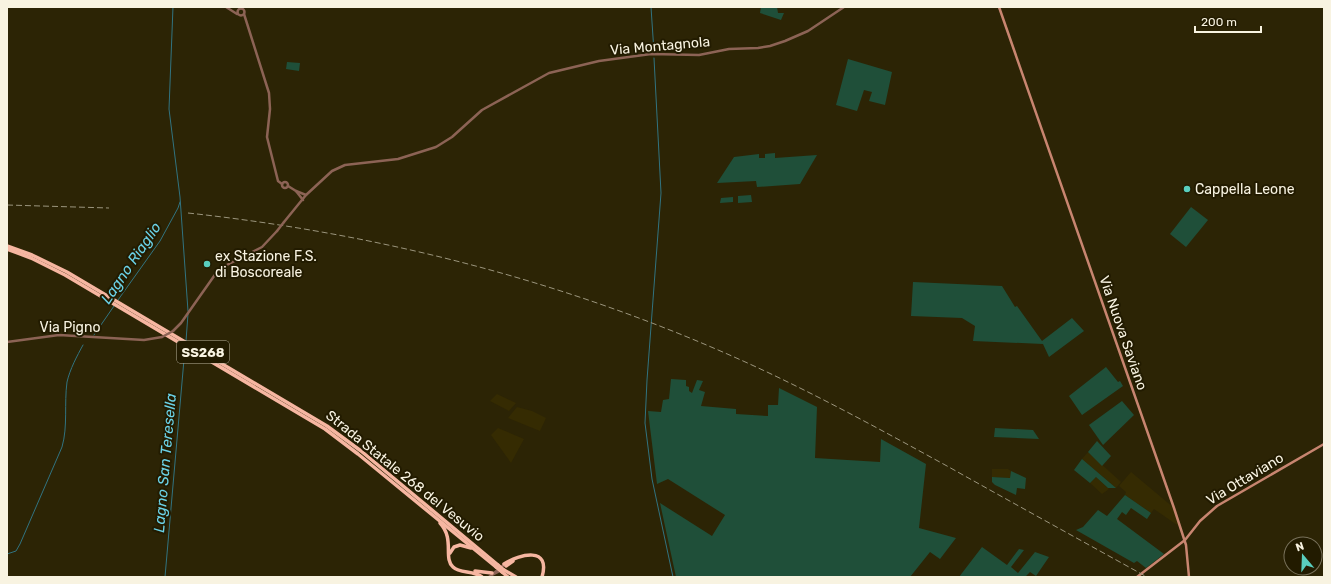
<svg xmlns="http://www.w3.org/2000/svg" width="1331" height="584" font-family="Rubik,sans-serif">
<style>
.built{fill:#352b02}
.green{fill:#1f4f39}
.lines{fill:none;stroke-linecap:round;stroke-linejoin:round}
.stream{stroke:#317380;stroke-width:1}
.tertiary{stroke:#8c6355;stroke-width:2.5}
.secondary{stroke:#c88570;stroke-width:2.5}
.trunk{stroke:#f6b6a1;stroke-width:3.5}
.rail{stroke:#9b957d;stroke-width:1;stroke-dasharray:6 3;stroke-linecap:butt}
.tertiary-bridge{stroke:#8c6355;stroke-width:2.5}
.trunk-bridge{stroke:#f6b6a1;stroke-width:3.5}
.poi-dot{fill:#59cebe;stroke:#221b00;stroke-width:1.5}
.labels{text-anchor:middle;dominant-baseline:central;stroke-width:4;stroke-linejoin:round;paint-order:stroke}
.shield{fill:#221b00;stroke:#b8b29e;stroke-width:1}
.shield-label{font-size:13px;font-weight:bold;fill:#f8f3e1}
.street-label{font-size:14px;fill:#f8f3e1;stroke:#221b00}
.poi-label{font-size:14px;fill:#f8f3e1;stroke:#221b00;text-anchor:start}
.water-label{font-size:15px;font-style:italic;fill:#6bd2e6;stroke:#221b00}
</style>
<rect width="100%" height="100%" fill="#2c2405"/>
<g class="built">
<polygon points="497,394 516,403 509,411 490,401"/>
<polygon points="517,407 532,411 546,418 540,431 508,418"/>
<polygon points="498,428 524,439 511,463 491,435"/>
<polygon points="1088,452 1121,482 1116,488 1082,459"/>
<polygon points="992,469 1008,469 1011,471 1010,478 992,477"/>
<polygon points="1131,472 1174,508 1180,527 1154,509 1151,513 1125,495 1126,492 1119,486"/>
<polygon points="1096,477 1109,489 1102,494 1090,483"/>
</g>
<g class="green">
<polygon points="761,7 777,7 778,13 784,13 781,20 760,13"/>
<polygon points="848,59 892,72 885,105 869,101 872,92 864,90 857,111 836,105"/>
<polygon points="287,62 300,63 299,71 286,69"/>
<polygon points="775,153 775,158 817,155 800,184 757,187 756,181 717,183 734,157 759,154 759,158 765,158 765,154"/>
<polygon points="751,195 752,202 738,203 738,196"/>
<polygon points="733,197 733,202 720,203 721,198"/>
<polygon points="1191,207 1208,220 1186,247 1170,234"/>
<polygon points="913,282 1002,286 1015,307 1017,306 1042,341 1072,318 1084,331 1049,357 1043,344 973,341 975,326 962,318 911,316"/>
<polygon points="1106,367 1118,382 1120,381 1123,386 1082,415 1069,396"/>
<polygon points="671,379 686,380 686,386 689,387 689,391 692,393 697,380 703,381 699,390 705,392 701,406 736,409 736,414 768,416 768,405 778,405 779,388 817,407 815,458 880,462 881,439 926,464 919,528 956,538 940,559 930,552 910,577 676,577 660,503 712,536 725,515 668,479 657,484 648,411 661,412 663,400 669,399"/>
<polygon points="1122,401 1134,415 1103,445 1089,425"/>
<polygon points="995,428 1033,430 1039,439 994,437"/>
<polygon points="1097,441 1111,456 1102,466 1088,452"/>
<polygon points="1082,459 1116,488 1108,488 1096,477 1090,483 1074,470"/>
<polygon points="1011,471 1026,478 1025,489 1017,488 1016,495 995,485 992,482 992,477 1010,478"/>
<polygon points="1125,495 1151,513 1147,519 1131,508 1126,515 1122,512 1117,519 1164,554 1146,568 1137,561 1134,563 1076,530 1083,527 1098,510 1107,516"/>
<polygon points="982,547 1007,565 1019,549 1024,550 1011,567 1018,573 1035,552 1049,557 1036,576 1030,572 1025,577 959,577"/>
</g>
<g class="lines">
<g class="stream">
<polyline points="173,7 169,109 180,197 188,311"/>
<polyline points="651,7 654,52"/>
<polyline points="654,58 661,193 647,380 645,423 652,479 673,577"/>
<polyline points="118,300 160,241 178,208 180,202"/>
<polyline points="94,335 114,306"/>
<polyline points="186,341 188,314"/>
<path d="M7 554 16 551 20 544 62 447C68 426 64 404 67 382 70 369 77 356 83 345"/>
<polyline points="165,577 185,348"/>
</g>
<g class="tertiary">
<polyline points="226,7 237,14"/>
<circle cx="241" cy="12" r="3.5"/>
<polyline points="244,14 269,93 270,109 267,137 278,181 282,184"/>
<circle cx="285" cy="185" r="3"/>
<polyline points="288,186 296,191 303,200"/>
<polyline points="296,191 306,195"/>
<polyline points="284,222 306,195 332,171 345,165 398,159 436,147 452,137 482,110 549,73 599,61 651,54 699,55 729,49 758,48 770,46 785,41 808,31 844,7"/>
<polyline points="173,331 181,323 219,269 262,247 277,231"/>
<polyline points="7,342 59,335 144,340 162,337"/>
<polyline points="492,575 500,571"/>
<polyline points="489,577 505,564"/>
</g>
<g class="secondary">
<polyline points="999,7 1174,508 1186,545 1189,577"/>
<polyline points="1137,577 1185,540 1200,521 1217,506 1324,444"/>
</g>
<g class="trunk">
<polyline points="7,246 32,255 67,272 327,426 361,451 498,565"/>
<polyline points="7,249 31,258 65,275 325,429 358,454 496,567"/>
<path d="M440 523C455 539 443 558 453 567 460 574 473 570 482 577"/>
<polyline points="450,553 454,547 460,545 471,548"/>
<path d="M504 564C520 554 551 546 542 577"/>
<polyline points="506,566 513,561"/>
<polyline points="504,570 516,577"/>
<polyline points="475,571 492,573"/>
<polyline points="502,572 508,577"/>
</g>
<g class="rail">
<polyline points="7,205 109,208"/>
<path d="M188 213C373 233 554 278 725 353 801 386 874 426 947 466 1013 503 1080 540 1147 577"/>
</g>
<g class="tertiary-bridge">
<polyline points="277,231 284,222"/>
<polyline points="162,337 173,331"/>
</g>
<g class="trunk-bridge">
<polyline points="498,565 504,570"/>
<polyline points="496,567 502,572"/>
</g>
</g>
<g class="poi-dot">
<circle cx="1187" cy="189" r="4"/>
<circle cx="207" cy="264" r="4"/>
</g>
<g class="labels">
<rect class="shield" x="177" y="341" width="52" height="22" rx="3"/>
<g class="shield-label">
<text x="203" y="352">SS268</text>
</g>
<g class="street-label">
<text transform="translate(660 46) rotate(-5)">Via Montagnola</text>
<text x="70" y="327">Via Pigno</text>
<text transform="translate(1123 333) rotate(71)">Via Nuova Saviano</text>
<text transform="translate(405 476) rotate(39)">Strada Statale 268 del Vesuvio</text>
<text transform="translate(1245 479) rotate(-31)">Via Ottaviano</text>
</g>
<g class="poi-label">
<text x="1195" y="189">Cappella Leone</text>
<text x="215" y="256">ex Stazione F.S.<tspan x="215" dy="16">di Boscoreale</tspan></text>
</g>
<g class="water-label">
<text transform="translate(131 263) rotate(-56)">Lagno Riaglio</text>
<text transform="translate(165 463) rotate(-85)">Lagno San Teresella</text>
</g>
</g>
<rect width="1331" height="584" fill="none" stroke="#f8f3e1" stroke-width="16"/>
<g transform="translate(1303 556) rotate(341)"><circle r="19" fill="#221b00" stroke="#78715a"/>
<path d="M0-3L7 15L0 10L-7 15Z" fill="#59cebe"/>
<text y="-6" font-size="11" font-weight="bold" text-anchor="middle" fill="#f8f3e1">N</text>
</g>
<path d="M1195 26v6h66v-6" fill="none" stroke="#f8f3e1" stroke-width="2"/>
<text x="1201" y="26" font-size="12" fill="#f8f3e1" stroke="#221b00" stroke-width="3" paint-order="stroke">200 m</text>
</svg>
